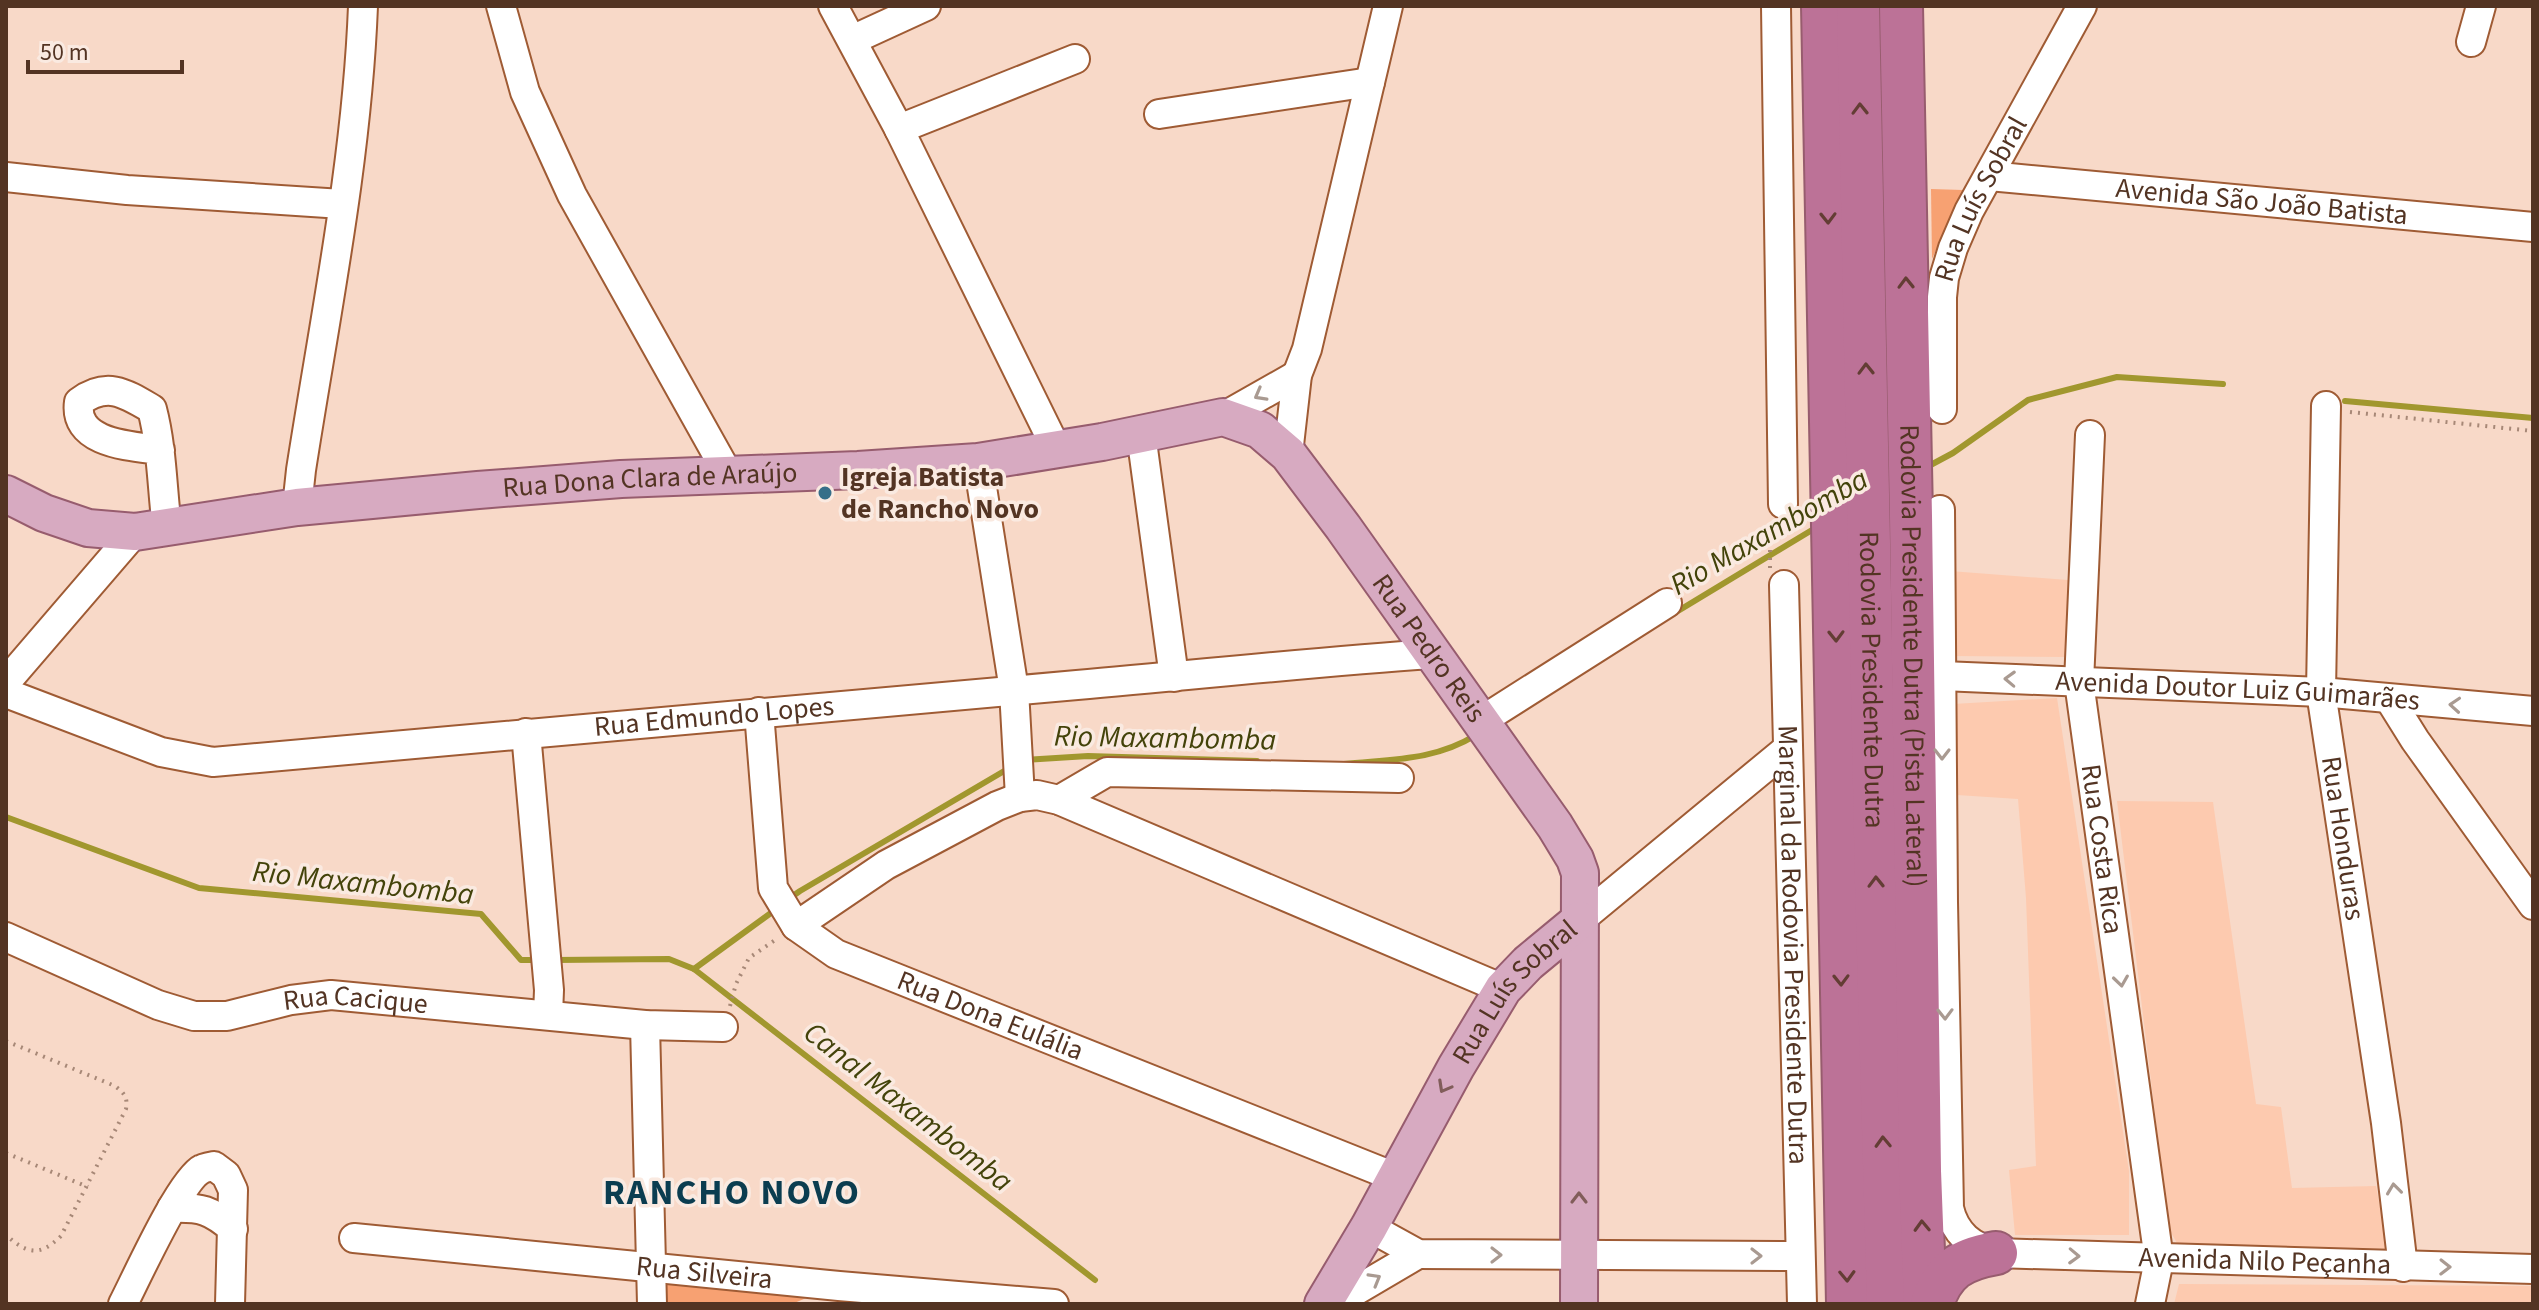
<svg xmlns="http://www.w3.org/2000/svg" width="2539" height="1310" font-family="'Source Sans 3',sans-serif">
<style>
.built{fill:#fdcaaf}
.green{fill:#f7a172}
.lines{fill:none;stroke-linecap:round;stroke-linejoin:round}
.stream{stroke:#a1972e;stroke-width:6}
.minor-casing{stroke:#9f5b34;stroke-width:32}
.major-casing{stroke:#975c6e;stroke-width:40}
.highway-casing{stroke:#975c6e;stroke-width:46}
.path{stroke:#a78877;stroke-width:4;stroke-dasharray:2 6;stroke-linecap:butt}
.minor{stroke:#fff;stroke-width:28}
.major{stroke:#d7aac1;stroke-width:36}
.highway{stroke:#bc7297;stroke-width:42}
.oneway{stroke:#633d34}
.oneway2{stroke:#a99a91}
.oneway3{stroke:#815d5a}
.poi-dot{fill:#366f89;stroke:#faeae1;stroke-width:3}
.labels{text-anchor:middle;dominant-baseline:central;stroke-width:7;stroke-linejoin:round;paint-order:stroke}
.street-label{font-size:28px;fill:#533423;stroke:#faeae1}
.poi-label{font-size:28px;font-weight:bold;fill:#533423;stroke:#faeae1;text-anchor:start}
.water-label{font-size:30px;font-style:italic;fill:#43430a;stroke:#faeae1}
.district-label{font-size:36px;font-weight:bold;letter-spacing:2px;fill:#0b3d50;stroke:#faeae1}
</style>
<rect width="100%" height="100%" fill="#f8d9c8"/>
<g class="built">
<polygon points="1950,571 2068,580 2066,657 1953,656"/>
<polygon points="2057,698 2129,1171 2129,1235 2015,1235 2009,1170 2036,1166 2026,898 2018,799 1957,795 1953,704"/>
<polygon points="2117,801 2213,802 2256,1104 2281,1107 2292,1188 2376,1186 2388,1250 2177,1243 2169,1229"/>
<polygon points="2179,1284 2533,1286 2533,1304 2174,1304"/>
</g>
<g class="green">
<polygon points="1931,189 1963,190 1932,259"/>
<polygon points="651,1273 832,1287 792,1304 653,1304"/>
</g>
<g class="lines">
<g class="stream">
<polyline points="2345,401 2533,418"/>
<polyline points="1925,468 1953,453 2028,400 2117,377 2223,384"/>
<polyline points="1673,614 1817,527"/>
<polyline points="1024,760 1088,756 1257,761"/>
<path d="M1344 764C1391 759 1434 761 1476 735"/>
<polyline points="6,817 199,888 481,914 521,960 540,960"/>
<polyline points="787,900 800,891 1011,767"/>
<polyline points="555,960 669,959 694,969 1095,1280"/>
<polyline points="694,969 775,910"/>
</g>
<defs>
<g id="minor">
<polyline points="501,6 525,92 572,195 728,474"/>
<polyline points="833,6 899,129 1057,450"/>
<polyline points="1776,6 1783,504"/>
<polyline points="852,40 926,6"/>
<polyline points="2471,42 2481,6"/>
<polyline points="1159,114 1370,82"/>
<polyline points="899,129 1075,59"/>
<path id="s1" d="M1989 176 2533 227"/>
<polyline points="6,177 127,190 342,204"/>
<path id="s2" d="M2326 406 2321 692 2386 1123 2403 1267"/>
<path id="s3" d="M1942 409V297L1944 278 1953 248 1969 211 2082 6"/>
<polyline points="1223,417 1297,375"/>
<polyline points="1141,434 1174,677"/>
<path id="s4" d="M2090 435 2079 682 2159 1260 2150 1304"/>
<path d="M160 450C131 446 73 444 79 402 107 381 125 393 152 409 162 447 162 488 167 528"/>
<polyline points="1288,454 1297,375 1307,349 1388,6"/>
<polyline points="978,462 1014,690 1020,797"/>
<path d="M297 507 301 470C325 316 357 161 363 6"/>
<path id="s5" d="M1940 510 1943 902 1949 1208C1955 1234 1972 1247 1996 1253L2533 1269"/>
<path id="s6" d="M1784 585 1802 1304"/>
<path id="s7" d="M1942 676 2321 692 2533 711"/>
<polyline points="6,682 135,532"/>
<path id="s8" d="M6 693 161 752 213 762C501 735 789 709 1077 685 1195 675 1313 662 1432 654"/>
<polyline points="2390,700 2415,740 2533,905"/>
<path id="s9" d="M759 712 773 888 796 926 836 954 1395 1177"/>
<polyline points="1481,721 1667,603"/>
<polyline points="526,733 549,990 548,1015"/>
<polyline points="1059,800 1107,772 1399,778"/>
<polyline points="1580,920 1787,749"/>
<polyline points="796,926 886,865 997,806 1020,797 1037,795 1059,800 1503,989"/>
<path id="s10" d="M6 937 158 1005 194 1016H227L291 1000 331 995 645 1025 723 1027"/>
<polyline points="645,1025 652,1304"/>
<path d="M172 1208C201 1207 211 1210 233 1229"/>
<polyline points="1369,1227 1418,1254 1800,1256"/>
<path id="s11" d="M354 1238 839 1286 1054 1304"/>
<path d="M123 1304C136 1279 181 1179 202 1169 203 1168 214 1166 214 1166L226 1175 233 1190 230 1304"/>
<polyline points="1333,1304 1418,1254"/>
</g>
<g id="major">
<path id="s12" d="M6 494 44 513 88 528 135 532 297 507 478 490 621 479 858 470 978 462 1102 442 1223 417 1260 430 1288 454 1343 527 1555 826 1575 859 1580 873 1579 1304"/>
<path id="s13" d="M1323 1304 1369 1227 1456 1067 1503 989 1528 963 1580 920"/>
</g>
<g id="highway">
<polyline points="1823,6 1848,1304"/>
<path id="s14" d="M1858 6 1876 885 1888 1304"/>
<path id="s15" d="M1901 6 1911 516 1920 1171 1925 1304"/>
<path d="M1932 1304C1943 1270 1961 1259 1996 1253"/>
</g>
</defs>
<use href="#minor" class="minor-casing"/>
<use href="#major" class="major-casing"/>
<use href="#highway" class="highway-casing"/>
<g class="path">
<polyline points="2350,412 2533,431"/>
<polyline points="1770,568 1770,540 1775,525"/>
<polyline points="730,1006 736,984 749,958 778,938"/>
<path d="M6 1041 115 1086C124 1093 128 1097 126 1109L61 1236C40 1257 27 1254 6 1235"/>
<polyline points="6,1153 88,1187"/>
</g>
<use href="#minor" class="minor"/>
<use href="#major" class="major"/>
<use href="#highway" class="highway"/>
</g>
<defs><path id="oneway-chevron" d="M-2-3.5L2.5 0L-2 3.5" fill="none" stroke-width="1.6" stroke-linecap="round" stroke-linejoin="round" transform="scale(2)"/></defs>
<g class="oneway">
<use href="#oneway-chevron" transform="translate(1860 109) rotate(-91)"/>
<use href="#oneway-chevron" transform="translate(1828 218) rotate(89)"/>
<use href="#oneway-chevron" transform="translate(1906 283) rotate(-91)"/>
<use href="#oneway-chevron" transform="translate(1866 369) rotate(-91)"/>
<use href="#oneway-chevron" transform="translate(1836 636) rotate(89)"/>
<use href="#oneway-chevron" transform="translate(1876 882) rotate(-91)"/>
<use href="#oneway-chevron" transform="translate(1841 980) rotate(89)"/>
<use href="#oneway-chevron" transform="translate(1883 1142) rotate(-92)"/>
<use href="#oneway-chevron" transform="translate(1922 1226) rotate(-92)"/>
<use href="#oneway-chevron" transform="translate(1847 1276) rotate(88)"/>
</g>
<g class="oneway2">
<use href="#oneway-chevron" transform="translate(1260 395) rotate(151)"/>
<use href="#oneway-chevron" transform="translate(2010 679) rotate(-178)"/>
<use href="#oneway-chevron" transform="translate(2455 705) rotate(-176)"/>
<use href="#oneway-chevron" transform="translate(1942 754) rotate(90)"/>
<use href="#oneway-chevron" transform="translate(2121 981) rotate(82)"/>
<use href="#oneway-chevron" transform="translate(1945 1014) rotate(89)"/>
<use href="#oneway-chevron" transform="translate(2394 1189) rotate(-97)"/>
<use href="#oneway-chevron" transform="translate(1496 1255)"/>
<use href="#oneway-chevron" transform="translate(1756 1256)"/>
<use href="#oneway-chevron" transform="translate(2074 1256) rotate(2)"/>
<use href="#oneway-chevron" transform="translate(2445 1267) rotate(1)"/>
<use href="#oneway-chevron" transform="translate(1375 1279) rotate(-30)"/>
</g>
<g class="oneway3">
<use href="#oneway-chevron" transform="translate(1444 1087) rotate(119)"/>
<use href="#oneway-chevron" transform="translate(1579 1198) rotate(-90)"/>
</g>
<circle class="poi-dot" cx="825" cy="493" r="8"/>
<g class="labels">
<g class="street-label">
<text stroke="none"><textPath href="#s3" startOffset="218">Rua Luís Sobral</textPath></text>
<text stroke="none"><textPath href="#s1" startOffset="274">Avenida São João Batista</textPath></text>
<text stroke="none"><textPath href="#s12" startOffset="654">Rua Dona Clara de Araújo</textPath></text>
<text stroke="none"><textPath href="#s12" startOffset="1548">Rua Pedro Reis</textPath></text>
<text stroke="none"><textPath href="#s15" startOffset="650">Rodovia Presidente Dutra (Pista Lateral)</textPath></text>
<text stroke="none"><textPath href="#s14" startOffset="674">Rodovia Presidente Dutra</textPath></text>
<text stroke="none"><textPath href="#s7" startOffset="296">Avenida Doutor Luiz Guimarães</textPath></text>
<text stroke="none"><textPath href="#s8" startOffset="722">Rua Edmundo Lopes</textPath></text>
<text stroke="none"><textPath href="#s2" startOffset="434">Rua Honduras</textPath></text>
<text stroke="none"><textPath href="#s4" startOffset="416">Rua Costa Rica</textPath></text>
<text stroke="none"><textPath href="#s6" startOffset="360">Marginal da Rodovia Presidente Dutra</textPath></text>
<text stroke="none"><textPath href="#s13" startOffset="368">Rua Luís Sobral</textPath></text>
<text stroke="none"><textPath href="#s10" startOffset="368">Rua Cacique</textPath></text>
<text stroke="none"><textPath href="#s9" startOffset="436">Rua Dona Eulália</textPath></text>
<text stroke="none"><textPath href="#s5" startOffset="1036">Avenida Nilo Peçanha</textPath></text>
<text stroke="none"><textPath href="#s11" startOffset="352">Rua Silveira</textPath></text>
</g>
<g class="poi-label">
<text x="841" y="477">Igreja Batista<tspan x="841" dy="32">de Rancho Novo</tspan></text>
</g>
<g class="water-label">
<text transform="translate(1769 532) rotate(-30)">Rio Maxambomba</text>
<text transform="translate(1165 738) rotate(1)">Rio Maxambomba</text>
<text transform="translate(363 883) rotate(6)">Rio Maxambomba</text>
<text transform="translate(908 1107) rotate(38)">Canal Maxambomba</text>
</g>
<g class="district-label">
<text x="732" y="1192">RANCHO NOVO</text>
</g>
</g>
<rect width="2539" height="1310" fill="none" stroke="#533423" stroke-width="16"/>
<path d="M28 60v12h154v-12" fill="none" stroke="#533423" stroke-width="4"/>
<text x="40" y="60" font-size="24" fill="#533423" stroke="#faeae1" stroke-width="6" paint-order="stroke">50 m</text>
</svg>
